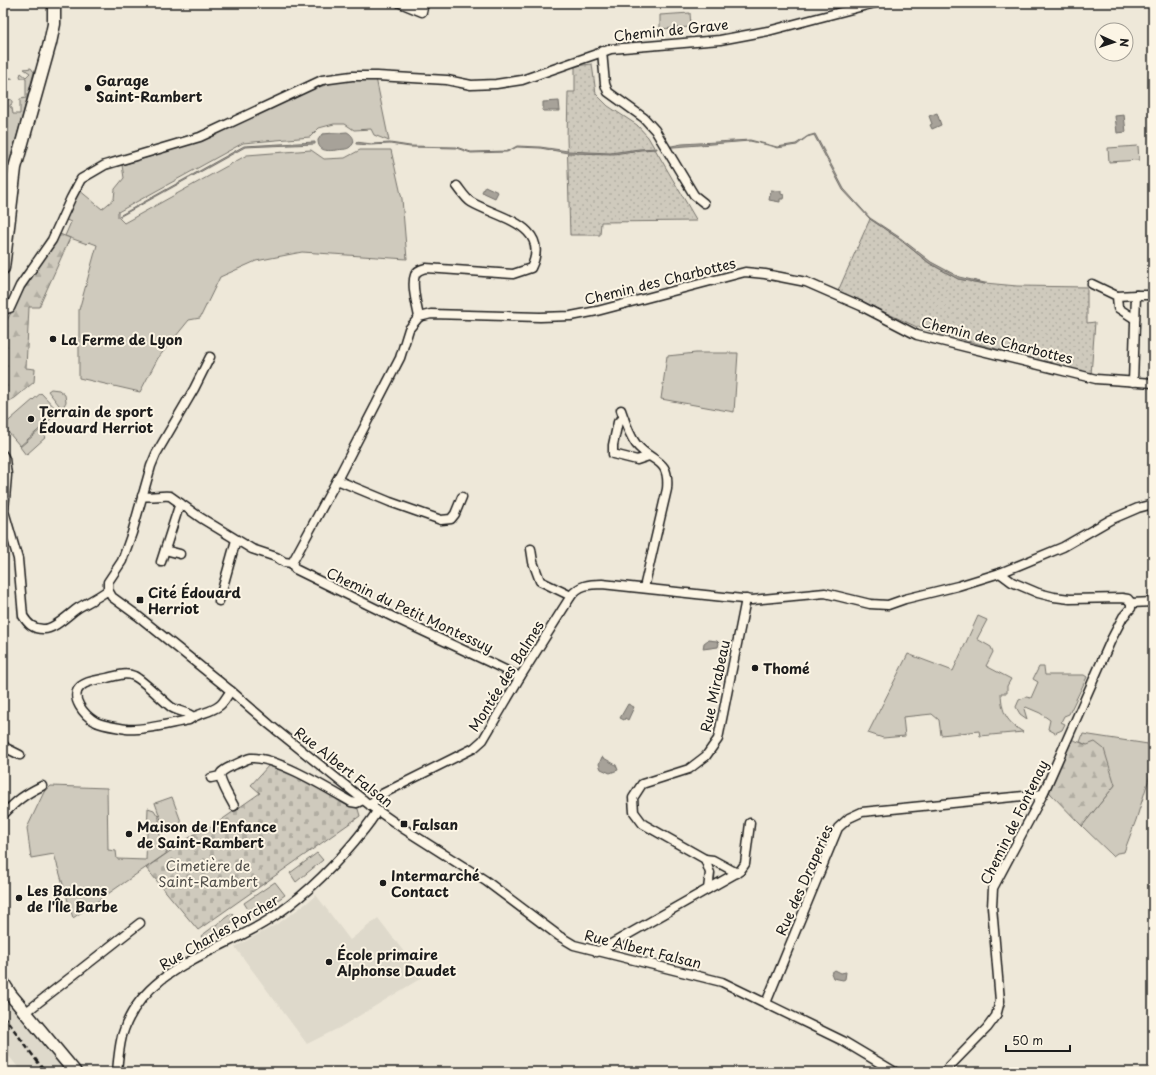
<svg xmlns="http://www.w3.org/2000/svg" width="1156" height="1075" font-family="'Playpen Sans',sans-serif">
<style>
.built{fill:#ded9cb}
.green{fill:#cfcabd;stroke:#76736c}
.forest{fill:url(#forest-firs);stroke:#76736c}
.cemetery{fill:url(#cemetery-stones);stroke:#76736c}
.garden{fill:url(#garden-dots);stroke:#76736c}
.water{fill:#a7a299;stroke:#6f6c67}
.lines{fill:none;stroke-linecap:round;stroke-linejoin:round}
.street-casing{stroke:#1c1c1c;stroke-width:11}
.secondary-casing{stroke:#1c1c1c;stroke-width:15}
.street{stroke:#fcf5e5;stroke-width:8}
.secondary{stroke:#fcf5e5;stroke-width:12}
.rail{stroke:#1c1c1c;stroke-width:2.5;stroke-dasharray:6 3;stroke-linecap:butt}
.poi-dot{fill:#1c1c1c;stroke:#fcf5e5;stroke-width:1.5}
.labels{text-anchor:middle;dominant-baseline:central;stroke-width:4;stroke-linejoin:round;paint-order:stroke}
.street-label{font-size:14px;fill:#1c1c1c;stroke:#fcf5e5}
.poi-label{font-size:14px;font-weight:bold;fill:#1c1c1c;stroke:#fcf5e5;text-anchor:start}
.park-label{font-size:14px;fill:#52504c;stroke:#fcf5e5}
</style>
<defs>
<pattern id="forest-firs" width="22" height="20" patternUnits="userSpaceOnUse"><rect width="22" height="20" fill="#cfcabd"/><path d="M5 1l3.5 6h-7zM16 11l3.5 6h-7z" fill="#b1ada2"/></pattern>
<pattern id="cemetery-stones" width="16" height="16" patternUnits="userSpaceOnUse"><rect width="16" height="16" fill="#cfcabd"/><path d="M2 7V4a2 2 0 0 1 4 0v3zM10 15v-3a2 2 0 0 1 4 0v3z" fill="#b1ada2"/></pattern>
<pattern id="garden-dots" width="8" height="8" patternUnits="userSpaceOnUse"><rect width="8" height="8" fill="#cfcabd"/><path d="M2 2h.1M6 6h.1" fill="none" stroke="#b1ada2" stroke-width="1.8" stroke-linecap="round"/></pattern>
</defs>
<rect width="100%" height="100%" fill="#eee8d9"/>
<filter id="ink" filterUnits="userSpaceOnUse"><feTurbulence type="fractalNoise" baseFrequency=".025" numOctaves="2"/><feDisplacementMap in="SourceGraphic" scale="8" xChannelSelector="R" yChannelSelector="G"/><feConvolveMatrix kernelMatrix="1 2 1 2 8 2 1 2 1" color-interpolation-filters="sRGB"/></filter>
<g filter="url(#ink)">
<g class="built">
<polygon points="316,895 350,940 378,918 423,977 339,1028 307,1044 235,947 279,923 308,902"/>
<polygon points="3,992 17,1011 66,1072 22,1072 3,1049"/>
</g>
<g class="green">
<polygon points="690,13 691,27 660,29 660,15"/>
<polygon points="31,68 34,72 7,174 3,196 3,78 12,78 12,79 7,80 7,99 12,100 12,104 10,105 10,107 12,108 13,114 20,114 20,99 26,98 26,78 21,78 20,76 21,73 26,77 30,73 24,69"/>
<polygon points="376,78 389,141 374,135 371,129 354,130 345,124 334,124 319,128 310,137 243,143 118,212 118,217 124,223 247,155 311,150 324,159 345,158 360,150 391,150 402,199 407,259 302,252 256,261 220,277 200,318 189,320 158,358 140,392 79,378 79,310 97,245 89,242 87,244 65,236 71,222 64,219 79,190 102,209 114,199 115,189 124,178 122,165 201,141 307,91 335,82"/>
<polygon points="1138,146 1139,160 1109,162 1108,148"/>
<polygon points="696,353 738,353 734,412 661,399 667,356"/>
<polygon points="51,389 59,390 65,395 66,402 62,409 48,391"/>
<polygon points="41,393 59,412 20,446 3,426"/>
<polygon points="40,430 46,437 26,455 20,447"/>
<path d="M978 616 987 620 977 639 991 647 993 652 986 666 1011 679 1007 686V693H1001C1002 713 1006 721 1023 732L980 736 979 731 941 735 939 720 932 714 903 717 905 736 883 738 868 733 908 654 953 671Z"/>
<polygon points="1039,667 1044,667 1045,675 1084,675 1087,677 1069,714 1064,716 1061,722 1065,724 1062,730 1055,733 1048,729 1050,720 1040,713 1026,707 1024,709 1027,719 1020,714 1016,707 1019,700 1026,697 1031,698 1038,682 1033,679"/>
<polygon points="1083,734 1148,744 1153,749 1153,766 1136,820 1124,852 1117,853 1113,856 1082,826 1115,785 1087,745 1080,742"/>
<polygon points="51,786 107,788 108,850 116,851 117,859 146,860 148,808 154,810 159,818 160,839 167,853 73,918 54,854 31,858 27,828 44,792"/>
<polygon points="172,797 183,827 166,834 155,803"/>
<polygon points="317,853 323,860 296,882 290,873"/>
<polygon points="275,882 285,895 253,917 244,903"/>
<polygon points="232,913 236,919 205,942 201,936"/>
</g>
<g class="forest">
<polygon points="57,233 70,238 39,307 29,307 26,368 35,369 34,382 15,398 3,404 3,340 6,322 22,292 53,242"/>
<polygon points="1071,739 1087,745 1095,742 1104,749 1115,785 1082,826 1049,792"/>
</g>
<path class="cemetery" d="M269 765C301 774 330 793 358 809L360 816 198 930 146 868 199 831 207 830 260 793 251 785Z"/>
<g class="garden">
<polygon points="592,64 596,94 608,106 637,125 648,137 697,221 601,222 600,235 570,235 567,138 568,92 575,92 575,66"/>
<polygon points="870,219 898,238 929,263 958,279 985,284 985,283 1017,286 1087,287 1087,323 1095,322 1091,375 917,327 838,291"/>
</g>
<g class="water">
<polygon points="559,101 560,111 543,111 543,102"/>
<polygon points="937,113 941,125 932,129 930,125 932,124 929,116"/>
<polygon points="1124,115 1126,132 1117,133 1115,116"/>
<path d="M347 132C353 135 357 142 350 147 347 150 341 149 337 150 328 151 318 152 318 140L322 134Z"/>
<polygon points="815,134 844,189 870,218 899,237 931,262 959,277 985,283 985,284 958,279 929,263 898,238 870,219 843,190 814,135 807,137 797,145 777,148 772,146 750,141 661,148 682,144 750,140 777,147 796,144 808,136"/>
<polygon points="315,142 315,144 245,147 119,217 119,216 244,146"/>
<polygon points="356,142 372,144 390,143 410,146 456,147 471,152 508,151 517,146 540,147 568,151 610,153 639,149 657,148 657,149 641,150 614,154 568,153 540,148 517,147 507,152 471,153 456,148 410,147 390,144 370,145 356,144"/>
<polygon points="485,186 498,192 495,198 482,192"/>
<polygon points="771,190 781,191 781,194 784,195 783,199 780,199 780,202 769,200"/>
<polygon points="708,640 717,641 719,643 718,647 703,649 704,643"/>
<polygon points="628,704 634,707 628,720 625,718 624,720 620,718"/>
<polygon points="602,757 616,765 618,770 610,773 601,769 599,764"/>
<polygon points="835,970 841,973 846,972 845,979 843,980 833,978 831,973"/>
</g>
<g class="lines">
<defs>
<g id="street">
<polyline points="400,3 422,12 424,3"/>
<polyline points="602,51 605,84 608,92 644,118 655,130 694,195 704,203"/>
<polyline points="1092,284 1117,296 1118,308 1135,319"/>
<polyline points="1117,296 1136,295"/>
<polyline points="3,310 10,308 20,286 52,240 71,198 81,179 105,165 200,137 322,80 352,76 377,76 447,80 471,85 496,84 522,80 611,49 720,40 768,31 875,3"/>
<path d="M419 317C417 306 411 285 415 275 417 270 422 269 426 268L513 274 531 268C552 225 498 218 471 202 466 199 461 191 457 186"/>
<polyline points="1133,382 1136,295 1153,295"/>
<path d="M621 410C625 422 629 435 636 444 652 464 670 457 667 489L644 588"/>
<polyline points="624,419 618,422 613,445 613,454 637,460 649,456"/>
<path d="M3 455 5 459 7 475 4 511 18 559 23 616C28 624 33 629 43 629 54 630 69 614 78 608 88 602 99 597 108 590"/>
<polyline points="337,480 390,502 441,520 451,519 455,514 462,497"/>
<path d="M142 496C152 498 160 495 170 496L201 518 252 549 276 557 284 562 292 563"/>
<polyline points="531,549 533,562 540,581 571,596"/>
<polyline points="165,550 180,554"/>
<polyline points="161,562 180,503"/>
<polyline points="292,563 337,480 400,358 409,329 419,317 431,314 540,317 571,316 597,311 745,272 765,274 806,282 861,306 917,335 1096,379 1153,383"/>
<polyline points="292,563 295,569 395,618 489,662 520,677"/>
<polyline points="1000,573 1012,582 1038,593 1054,597 1070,599 1122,598 1128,599 1131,603 1153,602"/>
<polyline points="108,590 112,597 138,616 231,691 270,725 371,806 401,827 486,881 559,936 574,945 722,982 843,1041 895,1072"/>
<polyline points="108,590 108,582 122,561 132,533 151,466 156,454 194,389 210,357"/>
<polyline points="219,601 236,540"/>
<path d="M193 717C187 711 178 712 171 707 161 699 144 681 134 676 125 672 116 676 107 678 99 680 88 680 81 686 68 697 85 716 96 722 104 726 117 727 126 729 143 731 171 723 189 720 197 713 210 713 219 706 224 703 227 695 231 691"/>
<polyline points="3,744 6,748 20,755"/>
<polyline points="211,778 220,776"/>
<path d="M234 806C231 800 218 779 221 773 224 769 230 767 234 765 239 763 246 759 251 758 275 756 330 790 351 802L357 803 363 800"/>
<path d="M371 806 376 798 382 794 474 748 483 740 520 677 571 596C579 585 589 584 602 584L752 600 825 593 870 604 888 605 905 599 958 586 1000 573 1063 547 1110 520 1138 508 1153 504"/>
<path d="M3 815C16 801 25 794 42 786"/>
<polyline points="705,859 713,860 737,873"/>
<polyline points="708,889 740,871 745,864 750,823"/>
<polyline points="597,952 708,889 710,873 705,859 643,824 634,812 633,798 642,784 689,769 706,756 718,739 746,599"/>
<polyline points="766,1003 838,828 849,818 862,812 1043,794"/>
<polyline points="25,1013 140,923"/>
<path d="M117 1072C118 1060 119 1048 122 1036 141 969 214 954 267 921 300 900 328 873 354 842 362 832 371 822 377 811"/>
<polyline points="944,1072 987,1028 996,1016 1000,1001 992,907 993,888 1043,794 1111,640 1123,617 1131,608 1131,603"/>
</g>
<g id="secondary">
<polyline points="3,268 15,168 50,43 54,24 54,3"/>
<polyline points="3,983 10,994 75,1072"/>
</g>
</defs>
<use href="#street" class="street-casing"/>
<use href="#secondary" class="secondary-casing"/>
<use href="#street" class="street"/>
<use href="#secondary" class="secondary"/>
<polyline class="rail" points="3,1015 45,1072"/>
</g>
</g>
<g class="poi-dot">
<circle cx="88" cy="88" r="4"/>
<circle cx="53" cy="339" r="4"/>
<circle cx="31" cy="419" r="4"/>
<rect x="136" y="596" width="8" height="8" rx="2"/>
<circle cx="755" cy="668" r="4"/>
<rect x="400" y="820" width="8" height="8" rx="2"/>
<circle cx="129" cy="834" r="4"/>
<circle cx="383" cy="883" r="4"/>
<circle cx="19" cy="898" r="4"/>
<circle cx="329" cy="962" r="4"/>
</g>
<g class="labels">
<g class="street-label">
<text transform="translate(671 30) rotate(-6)">Chemin de Grave</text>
<text transform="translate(660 281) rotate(-14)">Chemin des Charbottes</text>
<text transform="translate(997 340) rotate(14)">Chemin des Charbottes</text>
<text transform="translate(410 610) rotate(25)">Chemin du Petit Montessuy</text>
<text transform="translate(506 676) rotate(-58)">Montée des Balmes</text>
<text transform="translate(715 686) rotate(-78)">Rue Mirabeau</text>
<text transform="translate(344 767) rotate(38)">Rue Albert Falsan</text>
<text transform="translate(1014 822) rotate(-64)">Chemin de Fontenay</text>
<text transform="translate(804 880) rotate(-66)">Rue des Draperies</text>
<text transform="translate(219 932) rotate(-30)">Rue Charles Porcher</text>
<text transform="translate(643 949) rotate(14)">Rue Albert Falsan</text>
</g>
<g class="poi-label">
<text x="96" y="80">Garage<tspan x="96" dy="16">Saint-Rambert</tspan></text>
<text x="61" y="339">La Ferme de Lyon</text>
<text x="39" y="411">Terrain de sport<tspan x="39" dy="16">Édouard Herriot</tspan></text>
<text x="148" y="592">Cité Édouard<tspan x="148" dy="16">Herriot</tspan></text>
<text x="763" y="668">Thomé</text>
<text x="412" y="824">Falsan</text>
<text x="137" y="826">Maison de l'Enfance<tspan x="137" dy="16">de Saint-Rambert</tspan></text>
<text x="391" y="875">Intermarché<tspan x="391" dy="16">Contact</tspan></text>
<text x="27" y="890">Les Balcons<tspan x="27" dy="16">de l'Île Barbe</tspan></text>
<text x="337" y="954">École primaire<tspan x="337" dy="16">Alphonse Daudet</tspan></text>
</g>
<g class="park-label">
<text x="208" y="865">Cimetière de<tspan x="208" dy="16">Saint-Rambert</tspan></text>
</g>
</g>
<rect width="1156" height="1075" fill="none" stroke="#fcf5e5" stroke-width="16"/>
<rect x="8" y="8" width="1140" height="1059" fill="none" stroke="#1c1c1c" stroke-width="1.5" filter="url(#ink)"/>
<g transform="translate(1114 42) rotate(93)"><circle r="19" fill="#fcf5e5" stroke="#a29e95"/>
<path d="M0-3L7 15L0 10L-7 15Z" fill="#1c1c1c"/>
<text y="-6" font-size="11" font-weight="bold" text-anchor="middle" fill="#1c1c1c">N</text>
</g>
<path d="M1006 1045v6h64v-6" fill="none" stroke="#1c1c1c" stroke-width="2"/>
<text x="1012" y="1045" font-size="12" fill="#1c1c1c" stroke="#fcf5e5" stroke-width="3" paint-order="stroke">50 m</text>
</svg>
